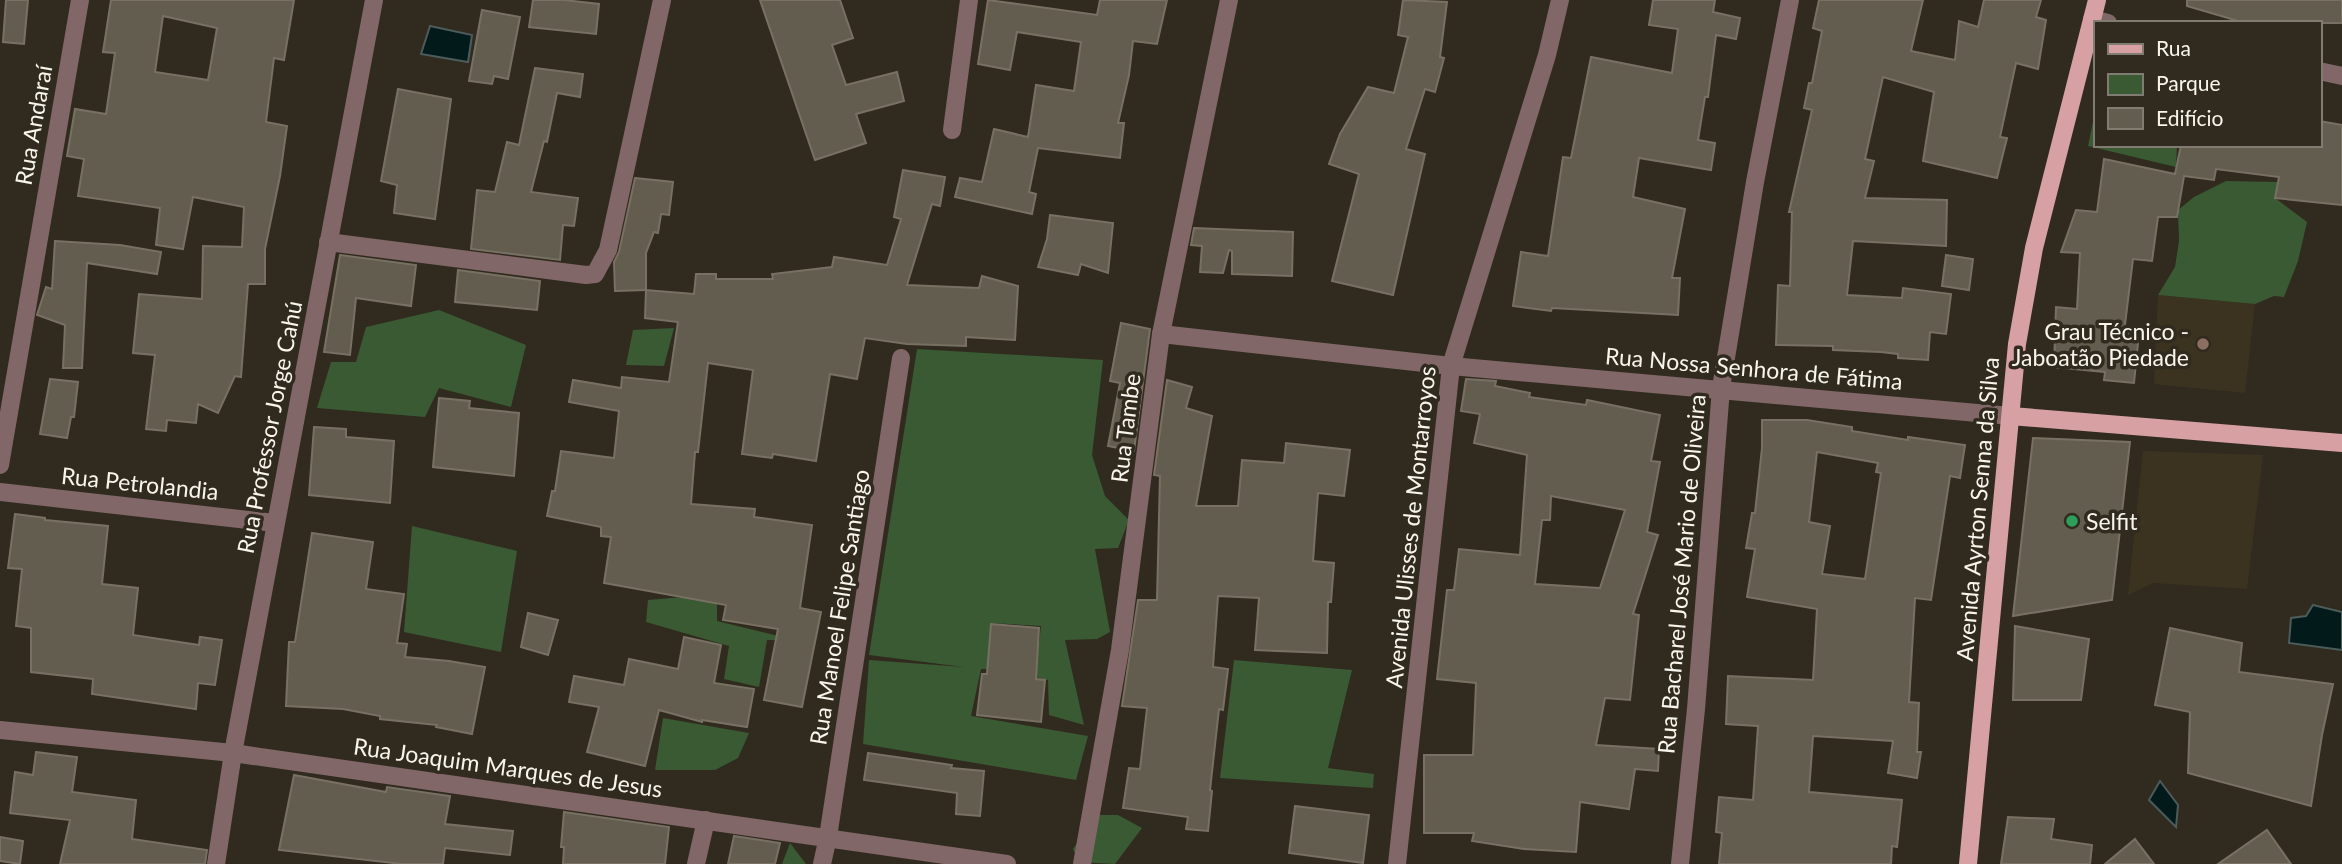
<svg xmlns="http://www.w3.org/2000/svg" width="2342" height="864" font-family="Lato,sans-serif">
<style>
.built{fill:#3b3320}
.green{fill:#395a32}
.water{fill:#031a1b;stroke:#4c5c5a;stroke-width:2}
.building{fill:#635d4f;stroke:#787163;stroke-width:2;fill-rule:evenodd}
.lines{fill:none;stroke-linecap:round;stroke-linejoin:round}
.minor{stroke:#826768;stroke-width:18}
.major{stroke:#d7a1a3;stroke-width:18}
.education-dot{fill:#8d6e63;stroke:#312b1f;stroke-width:2.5}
.leisure-dot{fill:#2e9e5b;stroke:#312b1f;stroke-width:2.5}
.labels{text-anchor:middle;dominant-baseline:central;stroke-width:7;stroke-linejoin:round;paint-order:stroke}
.street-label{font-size:23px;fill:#f8f5ed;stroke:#312b1f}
.poi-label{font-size:23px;fill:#f8f5ed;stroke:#312b1f;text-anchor:end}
</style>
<rect width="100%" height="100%" fill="#312b1f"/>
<g class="built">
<polygon points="2158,295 2255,304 2245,393 2154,384"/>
<polygon points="2143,451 2263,455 2247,589 2153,583 2128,595"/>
</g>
<g class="green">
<polygon points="2095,112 2095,145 2177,145 2176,167 2088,146"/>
<polygon points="2226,181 2278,182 2275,198 2307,222 2298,261 2284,297 2274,296 2255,304 2158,295 2175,267 2179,241 2178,210 2194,197"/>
<polygon points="439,310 526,345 511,407 439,388 425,417 317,408 331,362 356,362 366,327"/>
<polygon points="674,328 664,366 626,365 633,330"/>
<polygon points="917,349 1103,360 1092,455 1105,496 1129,520 1118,548 1095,549 1110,632 1097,639 1065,640 1084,725 1049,715 1048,680 1035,677 1041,626 991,623 987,669 981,669 971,716 1088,736 1076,780 863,744 869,660 964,667 869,655"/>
<polygon points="412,526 517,551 501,652 404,632"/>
<polygon points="707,595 717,604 717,621 795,640 767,640 759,687 724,679 729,646 646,622 648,600"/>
<polygon points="1234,660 1352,670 1328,768 1374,774 1373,788 1220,778"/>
<polygon points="663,718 749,733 738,758 715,770 655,770"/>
<polygon points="1096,815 1118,815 1142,828 1115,864 1079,862 1073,849"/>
<polygon points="790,843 806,864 782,864"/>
</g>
<g class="water">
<polygon points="430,26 472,35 468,62 421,54"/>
<polygon points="2313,605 2342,612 2342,650 2289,643 2291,618 2306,616"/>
<polygon points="2160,781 2178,805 2176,827 2149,800"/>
</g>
<g class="building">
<polygon points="6,0 28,0 24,44 3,42"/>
<path d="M111 0H294L284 60 274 58 266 122 287 126 280 176 265 249V284H248L241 377 235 376 218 413 198 404 196 423 167 420 166 431 146 429 155 355 133 353 139 294 202 299 203 246 242 247 244 207 193 197 183 249 156 245 160 208 78 196 84 159 67 156 75 109 106 114 115 53 103 52ZM163 16 217 28 208 80 155 72Z"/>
<polygon points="533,0 564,0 599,4 596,34 529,27"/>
<polygon points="760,0 840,0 853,38 832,45 846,85 897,72 904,101 856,114 866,143 815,160"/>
<polygon points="988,0 1097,15 1100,0 1167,0 1157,44 1133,41 1129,75 1118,123 1124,123 1120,158 1038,148 1029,192 1036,194 1032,214 955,197 960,178 982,182 994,129 1028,137 1036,85 1074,91 1081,42 1017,32 1010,70 978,64"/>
<polygon points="1403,0 1447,2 1440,57 1444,58 1435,92 1425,89 1406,149 1425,154 1393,295 1332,281 1359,174 1329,164 1340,134 1368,87 1394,93 1408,37 1398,35"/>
<polygon points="1653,0 1715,0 1713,12 1740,18 1736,39 1716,35 1708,97 1705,97 1698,140 1715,143 1711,170 1639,158 1633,197 1685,209 1672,278 1680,278 1678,315 1552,308 1551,311 1513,306 1521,252 1548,256 1563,157 1571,158 1591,57 1672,73 1678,29 1649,25"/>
<polygon points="1819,0 1923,0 1911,51 1955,60 1959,21 1978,27 1984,0 2041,0 2036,17 2046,20 2038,69 2016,63 2000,137 2007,138 1997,178 1923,161 1934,92 1883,77 1865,159 1874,161 1865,198 1947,200 1946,246 1853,241 1847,295 1902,298 1903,288 1951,294 1946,334 1930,332 1928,360 1898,358 1898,354 1881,352 1833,350 1833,346 1776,345 1778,285 1790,286 1792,212 1789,212 1812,110 1804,108 1809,83 1812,83 1822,31 1813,28"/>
<polygon points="2187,0 2342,0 2342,23 2245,23 2187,6"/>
<polygon points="482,10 520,17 508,79 494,76 492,84 469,81"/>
<polygon points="535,68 583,74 580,97 557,93 547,142 544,141 531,192 578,198 574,226 563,225 560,260 471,249 477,190 495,192 507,142 519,145"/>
<polygon points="398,89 451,99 435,219 394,213 397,185 381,181"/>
<polygon points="2319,121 2342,125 2342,205 2275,198 2279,177 2216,169 2214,180 2184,176 2177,217 2158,217 2152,261 2133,259 2124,333 2139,333 2134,383 2104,380 2105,372 2054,367 2056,307 2077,309 2080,253 2061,252 2076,210 2097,212 2104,159 2175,174 2181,145 2319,145"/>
<polygon points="903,170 945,177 940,206 932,204 907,285 979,288 982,276 1018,286 1015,340 966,337 966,346 907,344 865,338 857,379 830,374 816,461 773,454 772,458 742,454 753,370 708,363 698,452 695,452 691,504 755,509 754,517 812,525 800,608 821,612 802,707 764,700 778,629 723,620 726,605 604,583 611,537 601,536 601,527 547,516 552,491 555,491 561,451 614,458 619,411 569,402 573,380 621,388 622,377 669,382 678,322 645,318 646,290 694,294 696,274 716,274 716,279 773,279 772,274 832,267 834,257 887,265 901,219 894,217"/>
<polygon points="635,178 673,182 669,215 661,214 658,233 654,232 646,253 646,290 615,291 614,262 619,252"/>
<polygon points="1050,215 1113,223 1108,273 1081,264 1078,275 1038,267 1047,239"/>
<polygon points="1194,228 1293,232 1292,276 1232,274 1232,251 1229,250 1223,273 1200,272 1202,246 1191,245"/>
<polygon points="55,241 120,245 161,252 157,274 87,263 82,368 63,368 65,325 37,315 46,287 52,289"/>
<polygon points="340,255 416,265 411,306 356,298 350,355 324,352"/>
<polygon points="1946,255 1973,259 1969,290 1942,286"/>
<polygon points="458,270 540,281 537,310 455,302"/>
<polygon points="1121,323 1150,329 1134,451 1108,446 1120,383 1110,381"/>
<polygon points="50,379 78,382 74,417 71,417 67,438 40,434"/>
<path d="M1466 379 1496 381 1495 386 1530 393 1529 397 1586 405 1587 400 1660 415 1651 461 1660 462 1647 532 1658 535 1633 614 1639 615 1630 700 1605 698 1596 745 1659 749 1658 771 1635 769 1629 809 1580 802 1576 852 1524 849 1472 841 1474 833H1424V755H1473L1476 683 1437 679 1447 590H1454L1459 549 1520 555 1527 455 1474 443 1480 414 1461 411ZM1551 496 1625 510 1600 588 1535 584 1542 520H1550Z"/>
<polygon points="1167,380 1192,387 1186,408 1212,416 1196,506 1238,506 1242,460 1284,463 1286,443 1350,450 1344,496 1318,493 1313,561 1334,563 1331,602 1328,602 1327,653 1255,650 1259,598 1218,596 1213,667 1228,669 1223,710 1219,709 1210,790 1212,791 1208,831 1186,829 1188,817 1123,808 1129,768 1140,769 1147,708 1122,706 1138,600 1157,600 1160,476 1154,475"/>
<polygon points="439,398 470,401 469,408 519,413 514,476 433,467"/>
<path d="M1762 420H1807L1852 427V431L1908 440V437L1965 445 1960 478 1950 476 1931 600 1915 598 1909 702 1919 703 1917 752H1921L1917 778 1888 773 1893 741 1813 736 1809 792 1902 800 1897 847 1892 846 1891 864H1719L1722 833 1716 832 1719 797 1753 800 1758 726 1726 724 1728 676 1813 680 1817 609 1747 597 1755 549 1746 548 1752 513H1755L1762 448ZM1817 452 1878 463 1876 472 1881 473 1865 579 1822 574 1830 526 1809 522Z"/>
<polygon points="314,427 346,429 346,437 394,441 390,503 309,495"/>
<polygon points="2033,438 2130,442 2112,600 2013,616"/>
<polygon points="15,514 45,518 45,520 108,526 102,584 138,588 133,635 199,645 200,637 222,640 215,685 198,683 196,709 92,694 93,679 31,672 31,628 16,626 22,569 8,568"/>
<polygon points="312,533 373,542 366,589 404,594 397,643 407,644 405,657 449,661 485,667 472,734 436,727 437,725 380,719 380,716 343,709 286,706 289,642 295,642"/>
<polygon points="528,613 558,620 548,655 521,647"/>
<polygon points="991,624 1039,628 1036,679 1045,680 1041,722 977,715 982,674 987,674"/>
<polygon points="2015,626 2089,639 2081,700 2013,700"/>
<polygon points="2170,628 2242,643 2239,672 2333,684 2322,735 2311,806 2188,773 2190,712 2155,705"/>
<polygon points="684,637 721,645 714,683 754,689 747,727 702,720 702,722 659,710 645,766 587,752 599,707 569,702 574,676 624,685 629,659 678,669"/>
<polygon points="36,752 77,757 72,792 136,800 132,839 207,850 205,864 60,864 70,820 10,813 15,772 33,775"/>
<polygon points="868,753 952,765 951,768 984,771 980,816 956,814 957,793 864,780"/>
<polygon points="294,775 386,792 387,787 450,796 445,824 513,831 510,855 445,848 443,864 402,864 279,850"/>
<polygon points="1295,806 1369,815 1363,863 1289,853"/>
<polygon points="564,812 669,827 665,864 563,864 564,847 561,847"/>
<polygon points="2008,817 2054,819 2051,839 2092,845 2090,864 2001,864"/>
<polygon points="2267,830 2291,864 2218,864"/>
<polygon points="734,836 780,843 775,864 728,864"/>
<polygon points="0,837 23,841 20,864 0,861"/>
<polygon points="2135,839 2154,864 2105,864"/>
</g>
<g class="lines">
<g class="minor">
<polyline points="2092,19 2108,23"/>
<polyline points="2319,71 2342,76"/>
<polyline points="952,130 969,0"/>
<polyline points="328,242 586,275 595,274 608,250 662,0"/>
<polyline points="1161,334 1451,366 2011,416"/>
<polyline points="0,465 80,0"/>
<polyline points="0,492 275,523"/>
<polyline points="0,730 233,753 1007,864"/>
<polyline points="216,864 233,753 374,0"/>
<polyline points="696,864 706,820"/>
<polyline points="822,864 828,837 901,358"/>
<polyline points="1082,864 1120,650 1161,334 1229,0"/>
<polyline points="1397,864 1451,366 1547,55 1560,0"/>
<polyline points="1680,864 1696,709 1721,388 1755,182 1790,0"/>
</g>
<g class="major">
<polyline points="2011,416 2342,443"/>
<polyline points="1968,864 2017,344 2034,248 2097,0"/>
</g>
</g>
<circle class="education-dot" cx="2203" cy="344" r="7"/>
<circle class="leisure-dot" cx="2072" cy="521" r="7"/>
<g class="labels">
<g class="street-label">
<text transform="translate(33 125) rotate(-80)">Rua Andaraí</text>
<text transform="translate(1754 368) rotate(5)">Rua Nossa Senhora de Fátima</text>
<text transform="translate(269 427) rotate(-79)">Rua Professor Jorge Cahú</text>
<text transform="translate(1125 428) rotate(-83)">Rua Tambe</text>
<text transform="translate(140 483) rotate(6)">Rua Petrolandia</text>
<text transform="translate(1977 509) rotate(-85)">Avenida Ayrton Senna da Silva</text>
<text transform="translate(1410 527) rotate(-84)">Avenida Ulisses de Montarroyos</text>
<text transform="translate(1681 574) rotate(-85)">Rua Bacharel José Mario de Oliveira</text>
<text transform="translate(839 607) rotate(-81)">Rua Manoel Felipe Santiago</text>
<text transform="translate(508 767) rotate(8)">Rua Joaquim Marques de Jesus</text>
</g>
<g class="poi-label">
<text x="2189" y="331">Grau Técnico -<tspan x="2189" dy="26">Jaboatão Piedade</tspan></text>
<text x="2086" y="521" text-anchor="start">Selfit</text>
</g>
</g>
<rect x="2094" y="21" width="228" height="126" fill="#312b1f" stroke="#817c71" stroke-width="2"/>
<rect x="2108" y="44" width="35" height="10" fill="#d7a1a3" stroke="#817c71" stroke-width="2"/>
<text x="2156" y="56" font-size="21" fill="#f8f5ed">Rua</text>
<rect x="2108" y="74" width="35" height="21" fill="#395a32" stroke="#817c71" stroke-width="2"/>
<text x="2156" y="91" font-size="21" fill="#f8f5ed">Parque</text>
<rect x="2108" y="108" width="35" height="21" fill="#635d4f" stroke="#817c71" stroke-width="2"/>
<text x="2156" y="126" font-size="21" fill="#f8f5ed">Edifício</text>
</svg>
